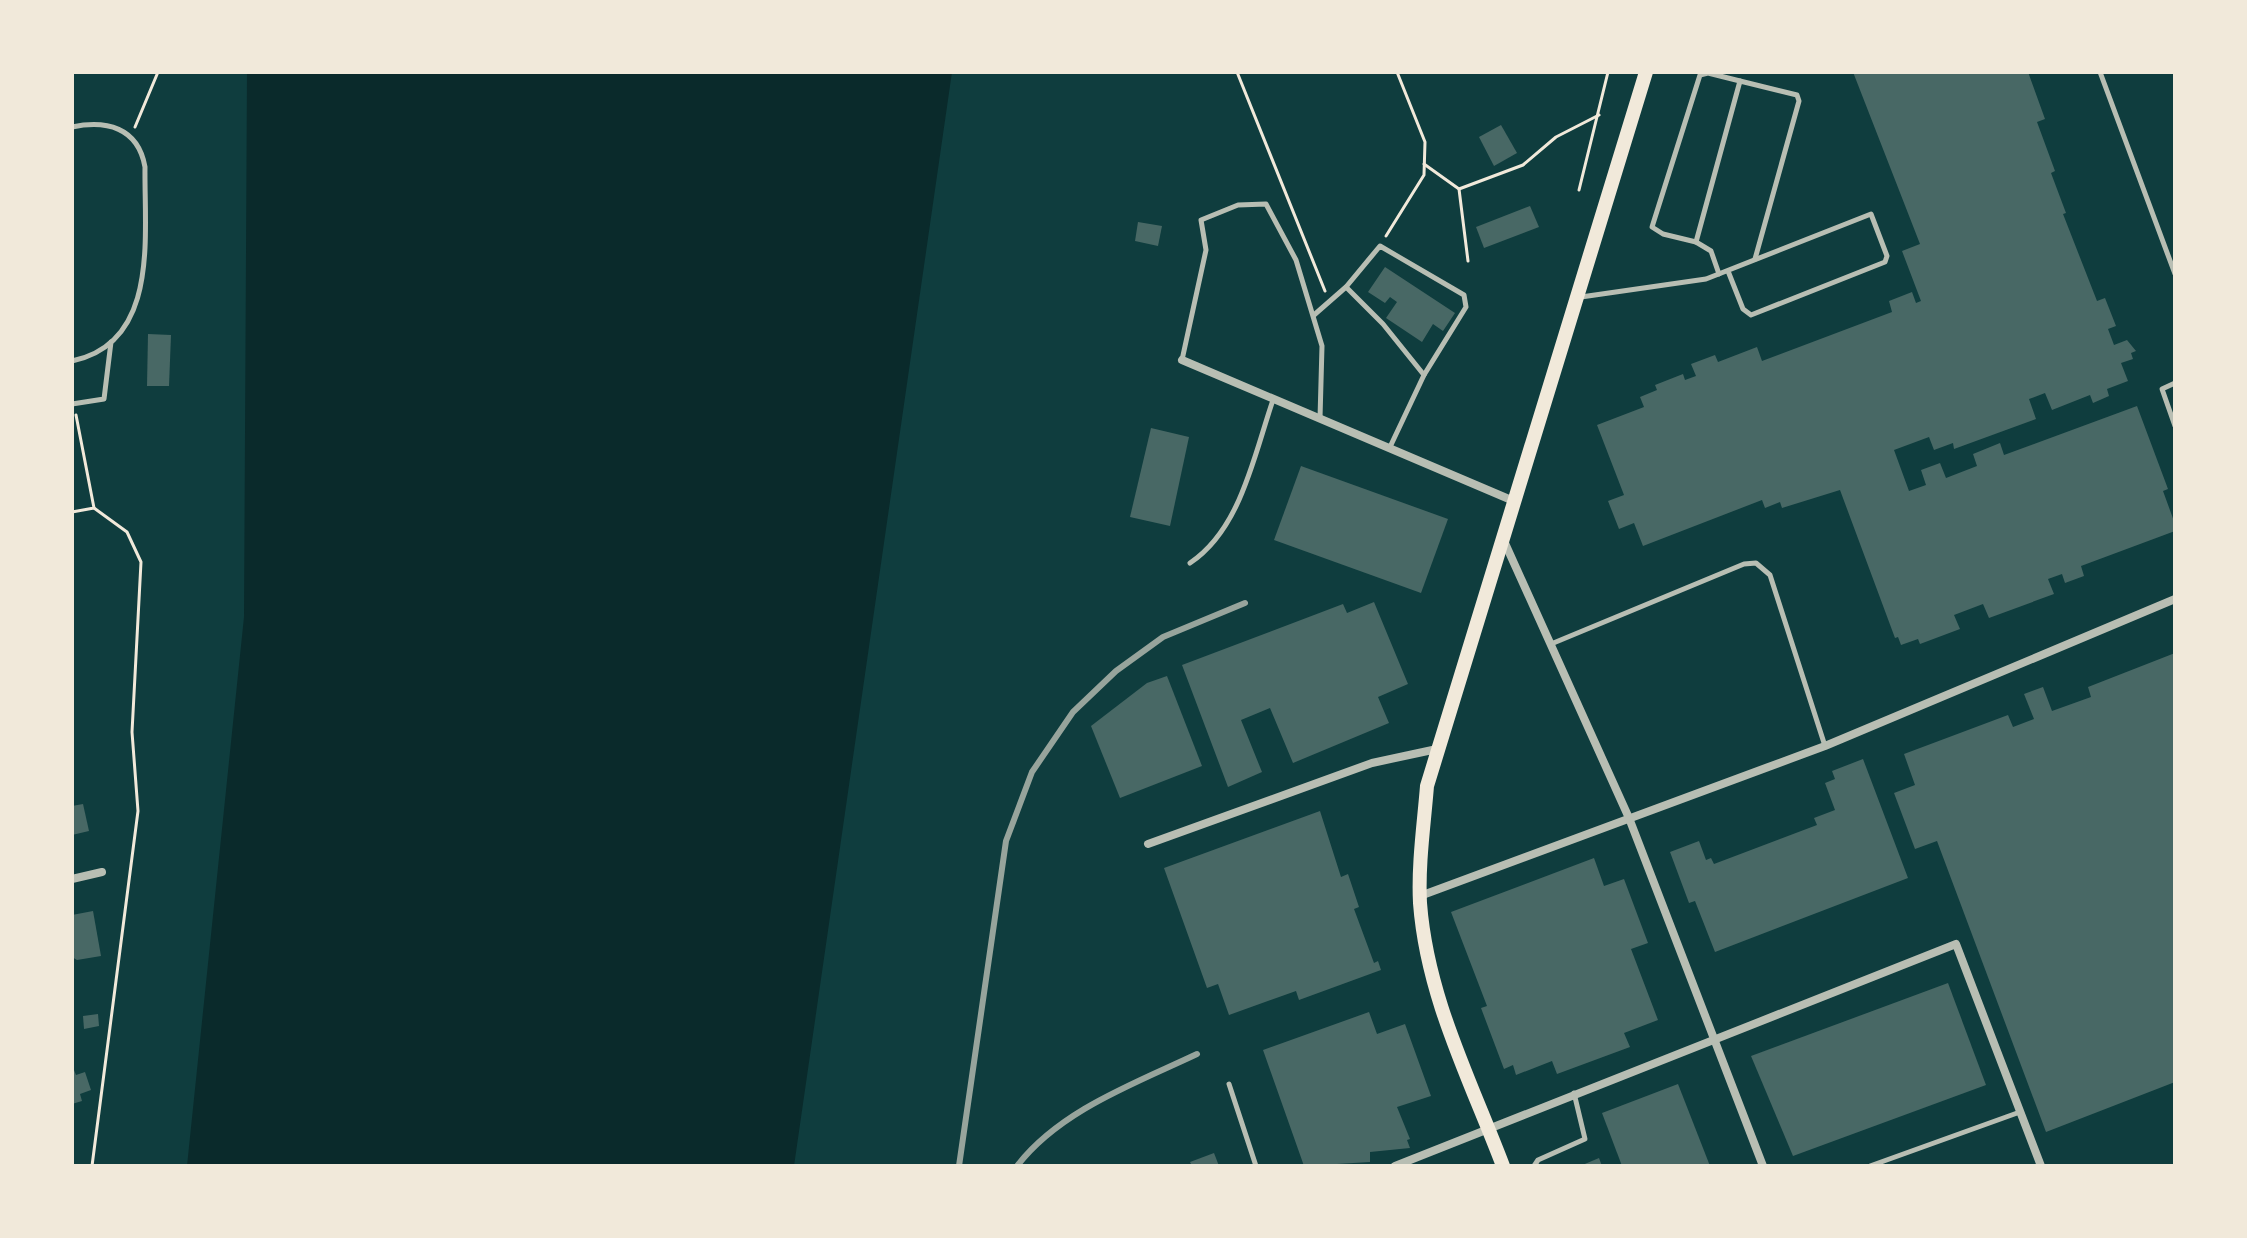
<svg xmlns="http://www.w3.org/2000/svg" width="2247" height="1238" font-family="Raleway,sans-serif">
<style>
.water{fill:#0a2a2b}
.building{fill:#486865}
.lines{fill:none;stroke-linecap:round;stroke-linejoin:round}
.path{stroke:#f1e9da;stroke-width:3}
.service{stroke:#b8beb3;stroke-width:5}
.minor{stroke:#b8beb3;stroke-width:8}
.secondary{stroke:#f1e9da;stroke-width:14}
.rail{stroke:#97a49c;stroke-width:6}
</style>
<rect width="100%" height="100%" fill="#0f3d3e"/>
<polygon class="water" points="247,72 952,72 794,1166 187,1166 244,617"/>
<g class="building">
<polygon points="1853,72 2028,72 2045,119 2037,122 2055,171 2051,173 2066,213 2063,214 2097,301 2105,298 2116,326 2108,329 2114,345 2127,340 2136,351 2131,353 2133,359 2121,363 2128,381 2107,389 2109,396 2093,403 2090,395 2052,410 2045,393 2029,399 2036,419 1954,449 1953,443 1934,450 1929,437 1894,450 1909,491 1926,485 1921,470 1940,463 1946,478 1977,466 1973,454 2000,443 2004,455 2137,406 2168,489 2163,491 2175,524 2175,531 2081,566 2084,576 2065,583 2062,574 2048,579 2054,594 1989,618 1983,604 1954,615 1960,629 1920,644 1918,639 1901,645 1898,637 1895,638 1840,490 1782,508 1780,502 1765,508 1762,500 1643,546 1634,523 1619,529 1608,501 1624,495 1597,425 1644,407 1640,397 1657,390 1655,385 1683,374 1685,380 1696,376 1691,364 1715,355 1718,362 1757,347 1762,361 1892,312 1889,301 1912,292 1916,303 1921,301 1902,251 1920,244"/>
<polygon points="1501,125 1517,153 1494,166 1479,137"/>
<polygon points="1530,206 1539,227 1484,248 1476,227"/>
<polygon points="1138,222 1162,226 1158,246 1135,241"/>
<polygon points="1385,267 1455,313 1443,331 1433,324 1422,342 1386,318 1397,302 1390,297 1385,303 1368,292"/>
<polygon points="148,334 171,335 169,386 147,386"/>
<polygon points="1151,428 1189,437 1170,526 1130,517"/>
<polygon points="1301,466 1448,519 1421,593 1274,540"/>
<polygon points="1374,602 1408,684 1378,697 1389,723 1293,763 1270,708 1241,720 1262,772 1228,787 1182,665 1343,604 1347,613"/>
<polygon points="2175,653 2175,1082 2046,1132 1937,841 1915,849 1894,793 1915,785 1904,754 2008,715 2013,727 2034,719 2024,694 2043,687 2052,711 2091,697 2088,687"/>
<polygon points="1167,676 1202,766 1120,798 1091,726 1147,683"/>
<polygon points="1863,759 1908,878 1715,952 1695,901 1689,903 1670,852 1699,841 1706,860 1711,858 1714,864 1817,825 1814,818 1835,810 1825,783 1835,779 1832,771"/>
<polygon points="83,804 89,831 72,835 72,806"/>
<polygon points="1320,811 1341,877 1348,874 1359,907 1354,909 1374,963 1378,961 1381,970 1299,1000 1296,991 1229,1015 1218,984 1207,988 1164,868"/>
<polygon points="1594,858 1604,886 1624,879 1648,943 1631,949 1658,1020 1624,1033 1630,1047 1557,1074 1552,1061 1516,1075 1513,1065 1504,1069 1481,1008 1487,1006 1451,912"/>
<polygon points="93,911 101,956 77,960 72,957 72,915"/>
<polygon points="1948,983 1986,1085 1793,1156 1751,1056"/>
<polygon points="1369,1012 1377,1034 1405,1024 1431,1096 1397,1107 1410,1139 1407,1140 1410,1148 1370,1152 1370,1162 1304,1166 1263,1050"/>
<polygon points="98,1014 99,1026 84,1029 83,1016"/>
<polygon points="72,1065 76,1075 85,1072 91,1090 80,1094 82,1101 72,1104"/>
<polygon points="1678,1084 1710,1166 1622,1166 1602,1113"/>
<polygon points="1214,1153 1219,1166 1192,1166 1190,1162"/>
<polygon points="1599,1158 1602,1166 1580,1166"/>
</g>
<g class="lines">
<g class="path">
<polyline points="1237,72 1325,291"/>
<polyline points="135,127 158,72"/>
<polyline points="1424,164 1459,189 1468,261"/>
<polyline points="1459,189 1523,165 1556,137 1599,115"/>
<polyline points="1579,190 1608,72"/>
<polyline points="1386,236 1424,175 1425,142 1397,72"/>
<polyline points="72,512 94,508 76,415"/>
<polyline points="92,1166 138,811 132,732 141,562 127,532 94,508"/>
</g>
<g class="service">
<polyline points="2100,72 2175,274"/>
<path d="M72 127C106 120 138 127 145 167 144 235 160 343 72 361"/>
<polyline points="1696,242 1663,234 1652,227 1700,75 1708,73 1740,81"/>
<polyline points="1719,274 1711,251 1696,242 1740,81 1797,95 1799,101 1755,259"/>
<polyline points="1346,287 1383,324 1424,375"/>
<polyline points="1581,297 1706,279 1871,214 1887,256 1885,262 1751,315 1743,309 1728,271"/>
<polyline points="1314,315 1346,287 1380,246 1464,295 1466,307 1424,375 1390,447"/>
<polyline points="1182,360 1206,250 1201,220 1238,205 1266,204 1296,260 1322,346 1320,418"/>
<polyline points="2175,383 2162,389 2175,426"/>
<polyline points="72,404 104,399 111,342"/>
<path d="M1190 563C1241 529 1254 455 1273 400"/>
<polyline points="1551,644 1744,564 1756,563 1770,575 1825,746"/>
<polyline points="1229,1084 1256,1166"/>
<polyline points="1534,1166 1538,1160 1585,1139 1574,1093"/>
<polyline points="1870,1166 2020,1112"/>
</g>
<g class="minor">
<polyline points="1182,360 1516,502"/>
<polyline points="1504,541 1629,818 1763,1166"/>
<polyline points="1148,844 1372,763 1437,749"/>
<polyline points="72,879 102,872"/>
<polyline points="1420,896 1825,746 2175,599"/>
<polyline points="1395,1166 1956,944 2041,1166"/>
</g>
<path class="secondary" d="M1503 1166C1470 1079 1427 997 1420 903 1418 864 1424 824 1427 786L1646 72"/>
<g class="rail">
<polyline points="959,1166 1006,841 1032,772 1073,712 1116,671 1163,637 1245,603"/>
<path d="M1017 1166C1060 1110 1136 1083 1197 1054"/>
</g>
</g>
<rect width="2247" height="1238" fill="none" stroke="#f1e9da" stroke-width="148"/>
</svg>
